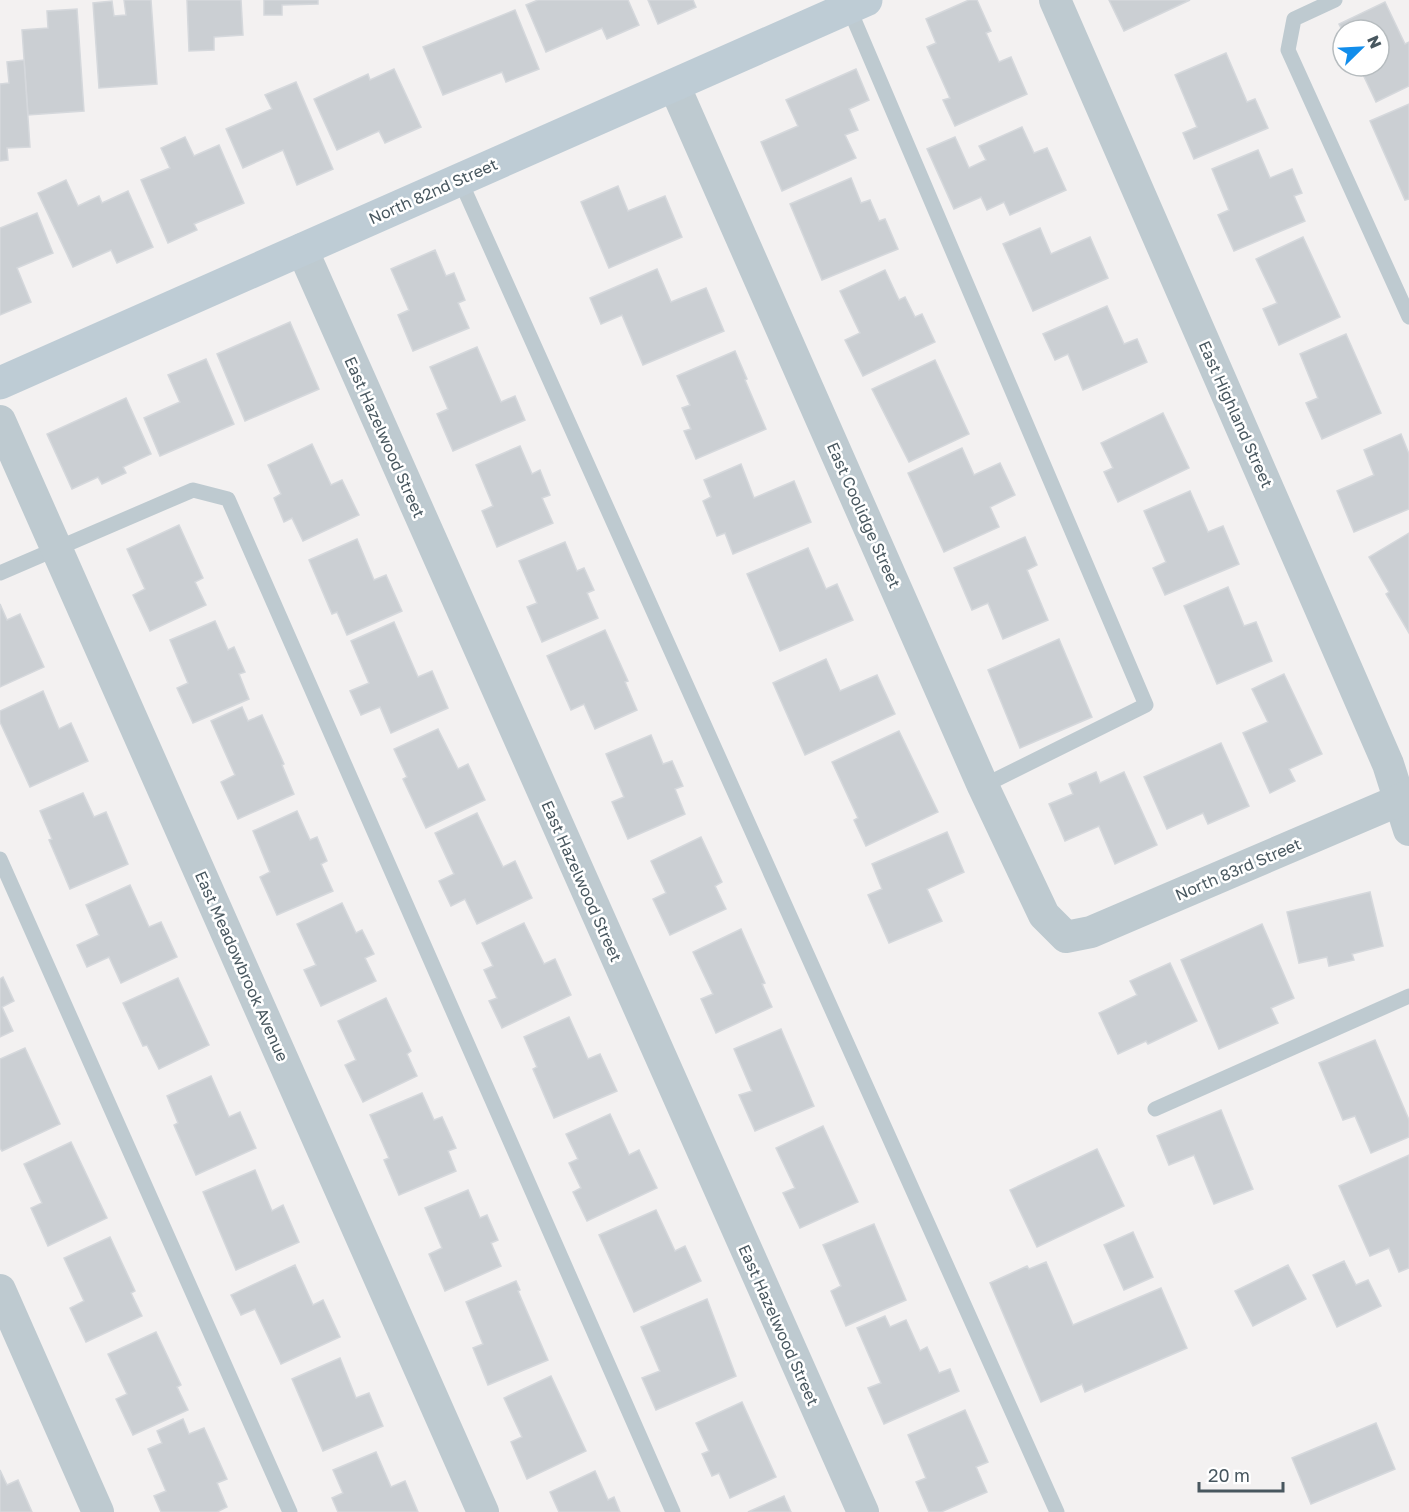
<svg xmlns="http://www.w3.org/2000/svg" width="1409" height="1512" font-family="'Golos Text',sans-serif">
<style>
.building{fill:#cbcfd3;stroke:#d5d8dc;stroke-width:1.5}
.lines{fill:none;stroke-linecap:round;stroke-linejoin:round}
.lane{stroke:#becad0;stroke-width:15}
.street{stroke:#becad0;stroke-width:32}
.secondary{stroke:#beccd5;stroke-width:33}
.labels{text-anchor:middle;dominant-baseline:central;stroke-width:5;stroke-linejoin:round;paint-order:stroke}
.street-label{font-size:16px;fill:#48575f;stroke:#fff}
</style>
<rect width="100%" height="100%" fill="#f3f1f1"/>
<g class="building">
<polygon points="124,0 151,0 157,84 99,88 93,3 112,1 114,16 126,15"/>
<polygon points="187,0 241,0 243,35 214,37 214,50 189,51"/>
<polygon points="264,0 318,0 318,4 282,5 282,15 264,15"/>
<polygon points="538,0 628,0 639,25 607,39 602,28 546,52 526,5"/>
<polygon points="648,0 693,0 696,7 658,24"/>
<polygon points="969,0 977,0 991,31 986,33 999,62 1011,57 1027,94 955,126 943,100 950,98 927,47 936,43 926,19"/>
<polygon points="1109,0 1190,0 1124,31"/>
<polygon points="1385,2 1405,44 1409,42 1409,86 1376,102 1359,66 1379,66 1379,30 1343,30 1343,32 1339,24"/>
<polygon points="77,9 84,111 28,115 22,30 48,28 47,11"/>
<polygon points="515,10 539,69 506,82 502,72 443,95 423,47"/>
<polygon points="1226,53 1247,102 1255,99 1268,128 1194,159 1183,133 1197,127 1175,75"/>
<polygon points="24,60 30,147 7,148 8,160 0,161 0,84 9,83 7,62"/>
<polygon points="394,69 421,127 385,143 379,131 337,150 314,99 368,74 370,80"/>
<polygon points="856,69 869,100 849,109 858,130 845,135 856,158 782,191 761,142 798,126 786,100"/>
<polygon points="296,82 333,169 297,185 283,150 243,168 226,129 272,109 265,95"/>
<polygon points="1409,104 1409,199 1405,200 1370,121"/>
<polygon points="1022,127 1034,153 1047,148 1066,190 1010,215 1004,202 987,210 981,197 954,209 927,149 955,137 969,168 986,160 979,146"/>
<polygon points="185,137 194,156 219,145 244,203 194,224 197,230 168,243 141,180 170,168 161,148"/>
<polygon points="1258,150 1270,178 1292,169 1302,193 1294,196 1305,221 1234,251 1218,215 1229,210 1212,169"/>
<polygon points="851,178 861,203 870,200 879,221 885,219 898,249 822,280 790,204"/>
<polygon points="66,180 78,206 99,196 102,203 128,191 153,247 117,263 111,250 73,267 38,193"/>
<polygon points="618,186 628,211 665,196 682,237 609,268 581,202"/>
<polygon points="37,213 53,253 17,268 31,302 0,315 0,228"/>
<polygon points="1040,228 1051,254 1090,237 1108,278 1033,311 1003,244"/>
<polygon points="1303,237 1340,317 1279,345 1263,309 1277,303 1256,259"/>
<polygon points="435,250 446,276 454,273 465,300 458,303 469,328 413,351 398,315 409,310 391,269"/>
<polygon points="657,269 671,302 706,288 724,331 643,365 622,315 601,324 590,298"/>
<polygon points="885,270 899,300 905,297 915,317 922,314 935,342 863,376 845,340 860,333 840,291"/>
<polygon points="1107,306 1124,344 1137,339 1147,362 1083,390 1068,354 1055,360 1043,334"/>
<polygon points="290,322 319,389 245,421 217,354"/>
<polygon points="1346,334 1381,413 1322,439 1306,403 1318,398 1300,354"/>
<polygon points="477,347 501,402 515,396 525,420 453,451 437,414 448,409 430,367"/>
<polygon points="735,351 747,379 745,380 766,429 696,459 684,431 691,429 682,408 690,405 677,376"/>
<polygon points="206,359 234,424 160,456 144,418 180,402 168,375"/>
<polygon points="935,360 969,434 909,462 872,389"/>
<polygon points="126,398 151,454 123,467 126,473 102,484 98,477 72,489 47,434"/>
<polygon points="1163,413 1189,468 1118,502 1104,472 1113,468 1101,443"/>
<polygon points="1401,434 1409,454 1409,509 1354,532 1337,491 1374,475 1364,450"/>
<polygon points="312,444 331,485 342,480 359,515 303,541 292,518 284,522 274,498 281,494 268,465"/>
<polygon points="520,446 532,474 540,470 550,495 542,498 553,523 497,547 482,511 493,506 476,465"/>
<polygon points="962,448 974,475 1000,463 1015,495 990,507 999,527 944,552 908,473"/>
<polygon points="741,464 754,498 794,481 811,522 733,554 725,533 717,536 703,501 711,497 704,480"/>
<polygon points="1190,491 1208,532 1223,526 1239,564 1165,595 1153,568 1166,562 1144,511"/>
<polygon points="179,525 203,578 195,582 206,605 150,631 133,595 145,589 127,549"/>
<polygon points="1409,533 1409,633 1386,594 1389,592 1369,557"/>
<polygon points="1025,537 1037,565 1027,570 1048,620 1003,639 988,603 972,610 954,568"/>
<polygon points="357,539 374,580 386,575 402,611 347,635 337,612 332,614 309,560"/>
<polygon points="565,542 577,571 584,568 594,590 587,593 598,618 542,642 527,607 537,603 519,561"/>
<polygon points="808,548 826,589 837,584 853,620 780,651 747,574"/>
<polygon points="1228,587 1244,626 1256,622 1272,661 1217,684 1184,606"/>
<polygon points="0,604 7,620 20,614 44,667 0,687"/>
<polygon points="215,621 228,650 234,647 245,672 239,674 249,699 193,723 177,688 188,683 170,640"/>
<polygon points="394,622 418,677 432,671 448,708 391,733 380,707 361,715 350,691 369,683 351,641"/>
<polygon points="605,630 628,681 625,682 637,710 595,729 584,704 571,710 547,656"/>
<polygon points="1059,639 1092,717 1020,748 988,670"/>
<polygon points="826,659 840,691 877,675 895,714 805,755 773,683"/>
<polygon points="1284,674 1322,754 1289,769 1295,781 1270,793 1243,733 1268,722 1252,689"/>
<polygon points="43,691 59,729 71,723 88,761 30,787 0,722 0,711"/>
<polygon points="242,707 248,721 262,715 284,764 282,765 294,794 238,819 221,782 235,775 211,721"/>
<polygon points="438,729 458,769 468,764 485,800 426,828 403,779 407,777 394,749"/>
<polygon points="899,731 938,812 866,846 854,820 858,818 832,762"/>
<polygon points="651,735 663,764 672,761 683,786 675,789 685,814 628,839 612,802 624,797 606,754"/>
<polygon points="1221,743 1249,806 1208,824 1203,813 1167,829 1144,777"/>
<polygon points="1096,772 1100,783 1124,772 1157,845 1115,864 1099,826 1065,841 1049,804 1073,794 1069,784"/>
<polygon points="83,793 94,817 106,812 128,864 70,889 49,840 52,839 40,811"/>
<polygon points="297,811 310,840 317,837 327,861 321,864 333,891 277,915 260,877 270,872 253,831"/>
<polygon points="477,813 503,867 515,861 532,898 477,924 465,899 451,906 439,881 454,874 435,833"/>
<polygon points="947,832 964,872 927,889 942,921 889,943 868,895 882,889 872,864"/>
<polygon points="701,837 722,882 715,886 726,909 670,935 653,899 666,893 651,861"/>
<polygon points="130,885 149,927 161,922 177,957 121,983 109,957 87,967 77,945 99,935 86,905"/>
<polygon points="1370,892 1383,946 1352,954 1354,960 1329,966 1327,957 1299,963 1287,912"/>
<polygon points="342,903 356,933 362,930 374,954 365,958 376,981 321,1006 304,970 316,965 297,924"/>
<polygon points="524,923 544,964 555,959 571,995 502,1028 489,1001 497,998 484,970 493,966 482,943"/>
<polygon points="1262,924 1294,998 1271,1008 1278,1023 1219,1049 1181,960"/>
<polygon points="741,929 765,983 762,984 772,1007 716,1033 701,999 713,994 693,952"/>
<polygon points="1170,963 1197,1021 1148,1044 1146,1041 1118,1054 1099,1013 1137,995 1130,981"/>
<polygon points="3,977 14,1001 2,1007 13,1031 0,1037 0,979"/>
<polygon points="178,978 209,1045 159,1069 147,1045 143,1046 123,1003"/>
<polygon points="386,998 411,1051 407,1054 417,1076 363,1102 345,1065 356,1060 338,1021"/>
<polygon points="569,1017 588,1059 600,1054 617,1091 554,1118 533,1069 537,1067 524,1037"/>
<polygon points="781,1029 814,1106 755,1131 739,1095 752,1091 734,1049"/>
<polygon points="1375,1040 1409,1120 1409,1137 1371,1153 1355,1116 1343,1120 1319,1063"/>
<polygon points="25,1048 60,1124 2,1151 0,1148 0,1059"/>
<polygon points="211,1076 229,1117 240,1112 256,1148 196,1175 174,1125 178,1123 167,1096"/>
<polygon points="422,1093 434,1120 442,1117 456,1148 448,1151 456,1171 399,1195 384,1160 389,1158 370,1115"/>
<polygon points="1221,1110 1253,1189 1214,1204 1194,1155 1169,1165 1157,1136"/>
<polygon points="610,1114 629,1155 639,1150 657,1188 587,1221 573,1192 581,1188 569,1163 578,1159 566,1134"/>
<polygon points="823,1126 858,1202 800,1228 783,1193 795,1188 776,1148"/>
<polygon points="71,1142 107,1218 48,1246 31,1208 42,1203 24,1164"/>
<polygon points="1097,1149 1124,1206 1037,1247 1010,1190"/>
<polygon points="1409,1155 1409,1268 1399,1272 1389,1248 1370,1256 1339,1186"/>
<polygon points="255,1170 272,1211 283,1205 299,1242 236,1270 203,1192"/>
<polygon points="468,1190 480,1218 487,1215 498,1240 491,1243 501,1266 445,1291 429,1254 442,1248 425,1208"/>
<polygon points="656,1210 675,1251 685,1246 701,1281 634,1312 599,1235"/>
<polygon points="874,1224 906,1300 846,1326 831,1291 841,1286 823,1245"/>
<polygon points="1133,1232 1153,1277 1124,1290 1104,1245"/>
<polygon points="110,1237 135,1291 131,1293 142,1316 86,1342 70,1308 84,1301 64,1258"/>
<polygon points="1344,1261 1356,1285 1368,1280 1381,1306 1337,1327 1313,1275"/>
<polygon points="1046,1262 1073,1325 1161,1288 1187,1348 1085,1392 1082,1384 1041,1402 990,1283 1027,1266 1029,1269"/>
<polygon points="295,1265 313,1305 323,1300 340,1337 281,1364 255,1309 241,1315 231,1295"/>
<polygon points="1288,1265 1306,1299 1253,1326 1235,1291"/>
<polygon points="516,1281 520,1290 518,1291 548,1360 488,1385 473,1348 483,1344 466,1302"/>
<polygon points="707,1299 736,1376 656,1410 642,1378 660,1371 641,1327"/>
<polygon points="885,1316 890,1327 906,1320 920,1351 927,1347 939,1373 950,1369 959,1391 884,1424 868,1388 881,1383 857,1328"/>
<polygon points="156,1332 181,1385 177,1387 188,1410 133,1435 116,1399 127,1394 108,1354"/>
<polygon points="340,1358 356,1398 369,1393 383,1426 323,1451 292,1379"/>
<polygon points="551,1376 586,1451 527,1479 511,1442 522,1437 504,1398"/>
<polygon points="742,1402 776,1477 730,1498 719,1473 712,1476 702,1454 709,1451 696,1423"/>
<polygon points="965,1410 988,1462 976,1467 987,1492 941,1512 929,1512 916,1482 926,1478 908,1435"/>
<polygon points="183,1419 189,1434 204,1428 227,1479 217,1483 227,1507 217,1512 161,1512 154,1496 166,1491 148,1449 162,1443 157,1431"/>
<polygon points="1376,1423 1395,1469 1311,1504 1292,1458"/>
<polygon points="376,1452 391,1487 405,1481 418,1512 338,1512 332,1498 343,1493 333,1470"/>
<polygon points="0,1470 7,1485 18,1480 32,1512 0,1512"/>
<polygon points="595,1471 608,1500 614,1497 620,1512 559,1512 550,1492"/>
<polygon points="784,1496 791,1512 748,1512"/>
</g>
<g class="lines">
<g class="lane">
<polyline points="1335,0 1294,19 1288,50 1409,317"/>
<polyline points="849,8 1146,705 983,786"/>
<polyline points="460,180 1057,1512"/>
<polyline points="0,573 193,490 228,499 673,1512"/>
<polyline points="0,859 290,1512"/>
<polyline points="1155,1109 1409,996"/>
</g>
<g class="street">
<polyline points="1055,0 1388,764 1409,830"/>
<polyline points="674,85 983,786 1044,915 1066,937 1091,932 1409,796"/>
<polyline points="302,249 863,1512"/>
<polyline points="0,421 483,1512"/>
<polyline points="0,1290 98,1512"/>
</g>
<polyline class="secondary" points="0,383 866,0"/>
</g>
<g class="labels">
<g class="street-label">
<text transform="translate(433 191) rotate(-24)">North 82nd Street</text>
<text transform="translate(1236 414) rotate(66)">East Highland Street</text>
<text transform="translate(385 437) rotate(66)">East Hazelwood Street</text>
<text transform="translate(864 515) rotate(66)">East Coolidge Street</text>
<text transform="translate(1238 869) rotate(-23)">North 83rd Street</text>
<text transform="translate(582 881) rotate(66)">East Hazelwood Street</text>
<text transform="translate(242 966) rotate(66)">East Meadowbrook Avenue</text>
<text transform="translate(779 1325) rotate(66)">East Hazelwood Street</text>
</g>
</g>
<g transform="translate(1361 48) rotate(66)"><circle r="28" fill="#ffffff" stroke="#b6bcbf" stroke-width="1.5"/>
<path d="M0-4.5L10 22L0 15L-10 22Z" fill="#128deb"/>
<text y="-9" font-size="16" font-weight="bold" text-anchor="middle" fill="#48575f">N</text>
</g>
<path d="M1199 1482v9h84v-9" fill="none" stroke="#48575f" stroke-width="3"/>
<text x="1208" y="1482" font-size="18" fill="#48575f" stroke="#ffffff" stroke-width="4.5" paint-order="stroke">20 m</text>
</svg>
